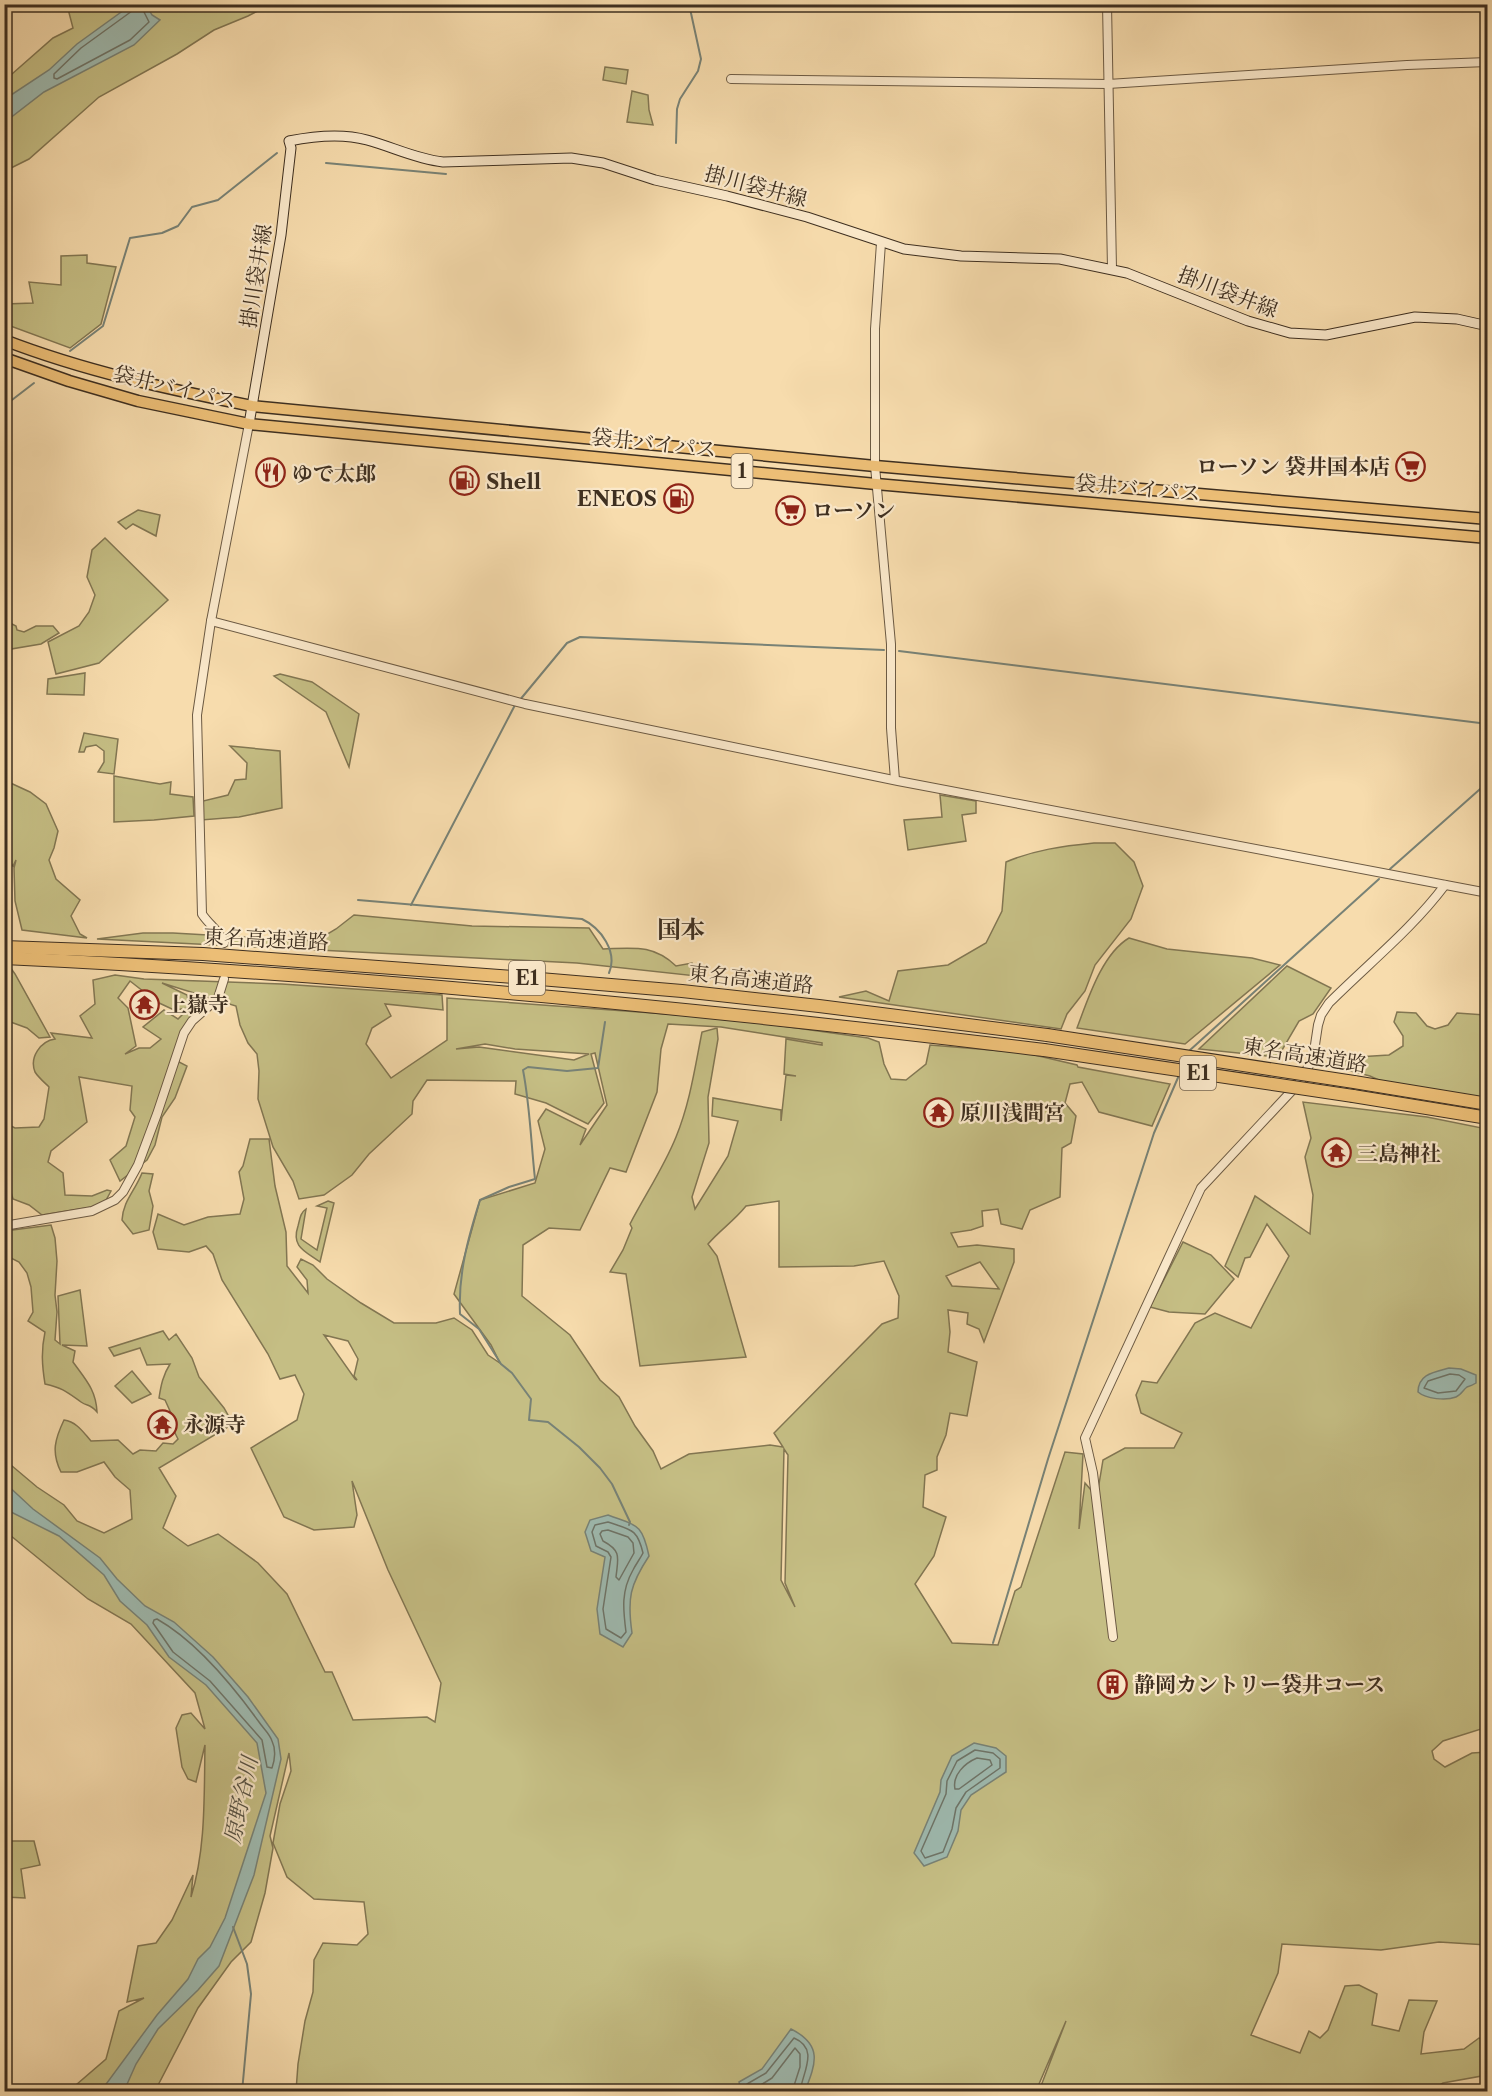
<svg xmlns="http://www.w3.org/2000/svg" width="1492" height="2096" font-family="'Libre Caslon Text','Noto Serif JP',serif">
<style>
.green{fill:#c5be84;stroke:#827652;stroke-width:1.5;fill-rule:evenodd}
.water{fill:#9ebab0;stroke:#788276;stroke-width:1.5}
.lines{fill:none;stroke-linecap:round;stroke-linejoin:round}
.shore{stroke:#6e7468;stroke-width:1.5}
.stream{stroke:#788276;stroke-width:2}
.tertiary-casing{stroke:#6c5a43;stroke-width:10}
.secondary-casing{stroke:#3e2f20;stroke-width:11}
.trunk-casing{stroke:#3e2f20;stroke-width:13}
.motorway-casing{stroke:#3e2f20;stroke-width:14}
.tertiary{stroke:#fae8ca;stroke-width:8}
.secondary{stroke:#fae8ca;stroke-width:9}
.trunk{stroke:#ecbe76;stroke-width:10}
.motorway{stroke:#ecbe76;stroke-width:12}
.motorway-bridge-casing{stroke:#3e2f20;stroke-width:14;stroke-linecap:butt}
.motorway-bridge{stroke:#ecbe76;stroke-width:12}
.labels{text-anchor:middle;dominant-baseline:central;stroke-width:4.5;stroke-linejoin:round;paint-order:stroke}
.shield{fill:#fae8ca;stroke:#766653;stroke-width:1.5}
.shield-label{font-size:20px;font-weight:bold;fill:#3e2f20}
.street-label{font-size:21px;fill:#3e2f20;stroke:#fae8ca}
.poi-label{font-size:21px;font-weight:bold;fill:#3e2f20;stroke:#fae8ca;text-anchor:start}
.water-label{font-size:22px;font-style:italic;fill:#565244;stroke:#fae8ca}
.quarter-label{font-size:24px;font-weight:bold;fill:#3e2f20;stroke:#fae8ca}
</style>
<rect width="100%" height="100%" fill="#f7dcad"/>
<filter id="stains"><feTurbulence type="fractalNoise" baseFrequency=".00333" numOctaves="4"/><feColorMatrix values="0 0 0 0 .2 0 0 0 0 .09 0 0 0 0 .02 0 0 0 .5 -.17"/></filter>
<radialGradient id="worn" r=".72"><stop offset=".6" stop-color="#630" stop-opacity="0"/><stop offset="1" stop-color="#630" stop-opacity=".3"/></radialGradient>
<g class="green">
<polygon points="118,4 269,5 248,16 214,30 177,54 99,97 29,159 5,171 4,81 53,38 73,28 67,5 108,5 109,9"/>
<polygon points="605,67 628,70 626,84 603,80"/>
<polygon points="632,91 648,95 649,110 653,125 627,122"/>
<polygon points="87,255 87,263 116,267 101,324 70,348 5,324 5,304 33,303 29,282 61,285 61,256"/>
<polygon points="138,510 160,515 156,536 133,524 126,529 118,522"/>
<polygon points="105,538 168,600 99,663 56,674 48,642 79,626 89,612 95,595 87,577 92,550"/>
<polygon points="10,623 16,626 17,630 24,632 36,626 53,626 59,633 41,644 5,650 5,628"/>
<polygon points="85,673 84,695 47,694 48,679"/>
<polygon points="280,674 312,682 359,714 349,767 326,712 274,676"/>
<polygon points="84,733 118,739 114,774 98,772 104,762 104,751 96,745 86,747 84,752 79,752"/>
<polygon points="230,746 280,751 282,808 239,817 201,820 203,801 228,795 235,780 246,779 247,763"/>
<polygon points="114,776 160,784 171,782 170,794 193,797 194,816 154,820 114,822"/>
<polygon points="4,780 30,792 46,804 58,831 54,848 49,860 56,879 80,900 71,916 80,934 87,938 22,930 15,901 14,868 16,860 13,866 5,856"/>
<polygon points="940,795 976,801 976,813 962,815 966,841 908,850 904,820 942,817"/>
<path d="M1094 843H1115L1134 862 1143 886 1131 919 1095 965 1085 991 1067 1014 1061 1029 839 997 866 991 889 1001 898 971 948 965 986 943 1002 911 1006 862C1034 850 1063 846 1094 843Z"/>
<path d="M354 915 472 926 589 928 603 949C633 948 653 944 676 966L692 963 696 976 577 963 97 939 143 933H173L316 941 336 929Z"/>
<path d="M1129 938 1167 949 1252 958 1280 965 1185 1044 1077 1028C1088 999 1102 954 1129 938Z"/>
<polygon points="1287,966 1331,988 1313,1014 1299,1021 1278,1057 1199,1049"/>
<polygon points="5,967 10,967 15,974 50,1037 39,1038 27,1028 5,1020"/>
<path d="M115 975 144 979 282 984 442 995 443 1010 385 1004 391 1016 372 1028 366 1044 391 1078 447 1040V998L694 1016 775 1025 868 1038 879 1042 884 1064 891 1079 906 1080 926 1064 930 1045 1026 1053 1077 1065 1078 1067 1170 1084 1152 1126 1099 1112 1082 1082 1070 1084 1065 1103 1076 1116 1071 1143 1062 1148 1060 1197 1030 1210 1022 1229 1001 1224 998 1209 982 1211 983 1226 971 1230 951 1233 958 1247 977 1245 1014 1249V1262L984 1342 979 1329 967 1324 968 1313 948 1310 950 1332 948 1352 977 1362 967 1416 950 1413 946 1435 937 1457V1470L925 1475 923 1507 946 1517 934 1556 915 1584 952 1643 998 1645 1015 1591 1021 1587 1065 1452 1083 1454 1079 1529 1085 1483 1091 1490 1096 1502 1103 1460 1125 1448H1174L1182 1433 1141 1413 1136 1395 1142 1381 1157 1383 1195 1323 1215 1313 1251 1328 1289 1256 1267 1224 1250 1257 1245 1258 1238 1277 1225 1266 1255 1196 1310 1234 1313 1195 1305 1157 1311 1138 1303 1102 1427 1117 1487 1129V1731L1484 1728 1443 1741 1432 1751 1434 1759 1445 1767 1472 1753 1487 1752V1945L1439 1942 1381 1950 1282 1944 1278 1973 1251 2035 1300 2053 1309 2031 1320 2038 1328 2030 1345 1986 1359 1985 1377 1994 1372 2025 1399 2031 1409 2000 1437 2001 1424 2032 1421 2054 1464 2049 1479 2038 1487 2041V2075L1443 2083 1429 2092 1272 2090 1039 2091 1066 2021 1036 2091H296L298 2064 305 2021 313 1992 314 1960 323 1943 357 1945 368 1934 364 1902 314 1899 287 1877 273 1843 280 1804 291 1771 289 1753 270 1836 273 1848 265 1893 251 1942 231 1962 198 2008 155 2091H69L106 2059 119 2011 144 1998 127 2002 138 1946 156 1943 172 1920 193 1875 191 1897C206 1849 204 1795 205 1745L196 1782 188 1779 182 1767 176 1728 182 1715 191 1713 205 1729 195 1693 131 1624 88 1599 5 1531V1460L37 1487 64 1505 77 1521 104 1533 132 1519 130 1490 115 1477 104 1462 77 1472H61C51 1452 55 1439 64 1420 77 1422 83 1432 91 1441L118 1440 133 1454 140 1450 156 1451 163 1443 173 1444 178 1439 172 1427 175 1422 165 1400 159 1398C161 1385 163 1375 170 1364L147 1365 140 1348 114 1356 109 1348 163 1331 169 1340 176 1334 192 1358 199 1377 224 1408 233 1424 159 1468 176 1496 163 1528 188 1546 218 1534 258 1563 287 1594 325 1672H332L353 1720 427 1717 435 1722 441 1683 388 1570 352 1481 357 1515 354 1527 314 1530 284 1517 251 1448 297 1420 304 1394 295 1375 280 1379 268 1354 222 1280 213 1254 206 1246 189 1252 158 1249 153 1232 158 1214 184 1225 208 1217 240 1214 244 1199 239 1172 243 1166 250 1139H269L275 1186 286 1232 287 1266 308 1293 307 1280 297 1267 301 1259 313 1265 327 1279 361 1303 394 1323H436L454 1318 472 1330 488 1355 500 1363 491 1345 454 1294 480 1200 535 1183 545 1149 538 1121 546 1109 586 1129 580 1145 607 1105 595 1053 591 1054 604 1103 588 1124 546 1103 515 1094 516 1081 427 1080 413 1101 412 1114 369 1154 352 1175 324 1195 299 1199 293 1181 273 1147 258 1099 259 1071 257 1054 248 1043 240 1025 236 1006 162 983 187 995 190 1008 201 997 203 1003 177 1051 179 1062 187 1066 175 1098 162 1117 155 1145 147 1160 120 1181 110 1160 126 1146 135 1117 130 1110 132 1086 79 1077 87 1122 51 1151 48 1162 63 1173 65 1195 92 1196 107 1190 111 1191 105 1202 92 1207 42 1215 29 1205 13 1199 5 1171V1123L15 1128 39 1127 44 1119 49 1087C45 1083 38 1077 35 1072 29 1057 41 1041 55 1039L51 1033 92 1038 80 1016 95 1004 93 980ZM130 981 157 1002 174 1010 189 1008 178 1019 164 1010 143 1027 161 1039 150 1048H139L125 1054 136 1046 128 1008 118 998ZM668 1024 721 1027 822 1043V1045L786 1039 784 1074 796 1076 786 1075 781 1121V1110L713 1098 712 1116 738 1121 728 1156 695 1209 692 1197 709 1143 708 1097 718 1039 717 1028 702 1032C695 1067 690 1103 676 1137 664 1167 645 1195 630 1224L632 1228 623 1250 610 1272 626 1274 640 1366 746 1357 717 1256 708 1244C720 1230 734 1221 746 1206L779 1201V1267L854 1266 884 1261 899 1296 898 1318 882 1324 774 1433 783 1447 770 1445 689 1454 661 1469 653 1451 635 1426 619 1397 600 1380 570 1335 522 1296 523 1245 549 1228 580 1230 610 1168 626 1172 657 1092 661 1049ZM485 1044 515 1049 589 1054 574 1060 479 1047 456 1049ZM980 1262 999 1289 952 1286 946 1276ZM324 1335 348 1341 358 1359 354 1376 357 1380 355 1379ZM784 1449 788 1455 785 1583 795 1607 781 1580Z"/>
<polygon points="1487,1009 1487,1101 1383,1082 1370,1076 1331,1066 1357,1057 1389,1055 1403,1046 1403,1036 1394,1022 1397,1012 1416,1013 1427,1026 1435,1029 1448,1025 1457,1013 1485,1015"/>
<path d="M142 1173 153 1174 149 1191 153 1206 149 1230 133 1234 122 1220C123 1201 135 1191 142 1173Z"/>
<path d="M328 1201 334 1203 320 1262C305 1251 291 1247 298 1226 300 1219 300 1213 306 1209L301 1239 317 1250 327 1208 317 1206Z"/>
<path d="M51 1225 55 1238 57 1261 55 1295 57 1312 55 1340 60 1344 58 1296 80 1290 87 1346 62 1345 75 1351 73 1362C86 1380 96 1390 97 1412 89 1403 88 1407 81 1402 67 1392 63 1388 45 1384 42 1365 41 1351 45 1332L28 1321 33 1312 31 1287 27 1273 19 1262 5 1255V1231Z"/>
<polygon points="1183,1242 1211,1255 1234,1279 1205,1314 1169,1312 1150,1307"/>
<polygon points="132,1371 151,1394 132,1403 115,1386"/>
<polygon points="5,1841 34,1841 40,1865 21,1869 25,1898 5,1897"/>
</g>
<g class="water">
<polygon points="131,5 151,5 148,8 152,15 160,20 134,45 44,92 5,122 5,99 49,70 77,44"/>
<path d="M1449 1368 1461 1369 1476 1375V1383C1473 1385 1470 1386 1467 1387 1463 1390 1461 1395 1456 1397 1446 1401 1426 1399 1418 1392 1418 1374 1434 1372 1449 1368Z"/>
<polygon points="4,1482 33,1509 100,1558 117,1579 145,1606 174,1622 213,1657 248,1697 278,1739 281,1759 254,1875 219,1966 198,1990 158,2029 136,2064 124,2091 101,2091 157,2015 188,1979 198,1959 210,1947 225,1918 266,1793 257,1743 206,1685 169,1657 147,1625 120,1601 104,1575 59,1536 5,1509"/>
<path d="M608 1515C637 1526 642 1523 649 1556 630 1585 627 1598 632 1633L623 1647 600 1634 597 1609 605 1557 591 1551 585 1532 590 1520Z"/>
<polygon points="974,1743 996,1748 1006,1756 1006,1772 971,1795 961,1810 958,1831 947,1857 924,1866 914,1853 940,1792 941,1780 952,1756"/>
<path d="M791 2029C823 2045 816 2063 805 2091H741L739 2082 762 2069Z"/>
</g>
<g class="lines">
<g class="shore">
<polyline points="134,4 132,11 81,48 54,74 54,78 57,79 130,40 149,22 143,10 143,4"/>
<polygon points="1450,1374 1459,1375 1465,1379 1456,1391 1438,1393 1424,1388 1428,1381"/>
<path d="M608 1522C631 1530 637 1528 643 1553 640 1559 636 1564 633 1570 621 1591 623 1609 626 1632L621 1638 606 1629 603 1609 611 1557 608 1552 596 1546 592 1532 595 1525Z"/>
<path d="M608 1530 628 1537 633 1543 634 1553 619 1580 616 1577C618 1558 622 1551 603 1541L600 1534 602 1531Z"/>
<path d="M157 1619C196 1641 233 1686 259 1722 263 1728 270 1734 272 1741 276 1749 275 1760 272 1768L267 1767 262 1740 210 1681 173 1652 153 1623 154 1620Z"/>
<polygon points="975,1750 993,1753 1000,1759 1000,1768 966,1792 956,1808 952,1829 943,1852 925,1858 921,1851 946,1794 947,1781 957,1761"/>
<path d="M977 1758 990 1760 992 1765 959 1789H955C952 1775 965 1763 977 1758Z"/>
<path d="M747 2092V2084L766 2073 794 2038C820 2049 802 2073 800 2092"/>
<polyline points="754,2092 756,2088 772,2078 795,2048 800,2054 800,2067 792,2092"/>
</g>
<g class="stream">
<polyline points="676,143 677,109 680,99 698,71 701,59 689,4"/>
<polyline points="326,163 446,174"/>
<polyline points="70,351 103,326 130,238 162,233 178,226 192,207 218,200 277,153"/>
<polyline points="8,403 34,383"/>
<polyline points="899,651 1488,724"/>
<polyline points="519,701 567,643 580,637 884,650"/>
<polyline points="1390,869 1488,782"/>
<path d="M358 900 582 919C601 928 618 952 609 973"/>
<polyline points="411,905 515,705"/>
<path d="M605 1022 598 1068 567 1071 528 1067 523 1070C530 1106 531 1143 535 1179L509 1187 480 1200C468 1238 458 1274 460 1314L479 1329 501 1364 512 1373 531 1399 529 1420 548 1422 579 1447 600 1468 612 1484 630 1522 629 1525"/>
<polyline points="1189,1051 1379,879"/>
<polyline points="993,1643 1048,1459 1154,1133 1180,1073"/>
<polyline points="233,1927 247,1964 251,1994 242,2092"/>
</g>
<defs>
<g id="tertiary">
<polyline points="1107,4 1112,269"/>
<polyline points="731,79 1108,84 1407,65 1488,62"/>
<polyline points="881,243 875,329 875,466 891,644 891,728 895,780"/>
<polyline points="211,621 525,704 898,781 1488,893"/>
<path d="M224 943C219 930 210 926 202 914L197 715 211 621 249 424"/>
<polyline points="4,1226 92,1211 115,1200 123,1192 138,1165 157,1114 184,1033 192,1021 218,998 224,979"/>
<path d="M1113 1637 1093 1473 1085 1438 1201 1188 1300 1082 1313 1058 1318 1025 1321 1015 1329 1003C1368 964 1412 929 1445 885"/>
</g>
<path id="secondary" d="M249 424 281 235 291 148 289 141C314 136 342 133 367 140 393 147 416 159 443 162L571 158 603 163 655 180 727 196 807 217 904 249 961 256 1060 259 1127 273 1248 321 1290 333 1326 335 1415 317 1457 319 1488 326"/>
<g id="trunk">
<path d="M4 340C84 371 168 389 252 406L875 466 1488 519"/>
<polyline points="4,358 69,381 138,401 249,424 876,484 1488,538"/>
</g>
<g id="motorway">
<polyline points="4,947 203,954 540,979 682,991 819,1006 1047,1035"/>
<path d="M4 958C352 974 698 1008 1044 1050"/>
<polyline points="1354,1082 1488,1104"/>
<polyline points="1353,1096 1488,1118"/>
</g>
</defs>
<use href="#tertiary" class="tertiary-casing"/>
<use href="#secondary" class="secondary-casing"/>
<use href="#trunk" class="trunk-casing"/>
<use href="#motorway" class="motorway-casing"/>
<use href="#tertiary" class="tertiary"/>
<use href="#secondary" class="secondary"/>
<use href="#trunk" class="trunk"/>
<use href="#motorway" class="motorway"/>
<defs>
<g id="motorway-bridge">
<polyline points="1047,1035 1354,1082"/>
<polyline points="1044,1050 1353,1096"/>
</g>
</defs>
<use href="#motorway-bridge" class="motorway-bridge-casing"/>
<use href="#motorway-bridge" class="motorway-bridge"/>
</g>
<defs>
<symbol id="supermarket-ring" viewBox="-11 -11 22 22"><circle r="9.5" fill="#fae8ca" stroke="#8f2418" stroke-width="1.5"/><path d="M-6-5.5h2.5l.6 2H6L4.5 2H-2.5L-4.4-4H-6ZM-1.5 3.2a1.3 1.3 0 1 0 .1 0ZM3 3.2a1.3 1.3 0 1 0 .1 0Z" fill="#8f2418"/></symbol>
<symbol id="restaurant-ring" viewBox="-11 -11 22 22"><circle r="9.5" fill="#fae8ca" stroke="#8f2418" stroke-width="1.5"/><path d="M-5-6h1v4h1v-4h1v4h1v-4h1v5L-1.5 .5V6h-2V.5L-5-1ZM5-6V6H3V1.5H1.5Q1.5-4 5-6Z" fill="#8f2418"/></symbol>
<symbol id="fuel-ring" viewBox="-11 -11 22 22"><circle r="9.5" fill="#fae8ca" stroke="#8f2418" stroke-width="1.5"/><path d="M-5.5-6h7V0h2V4h1.3V-2.5L3-4.5l.8-.8L6-3V5H2.5V1h-1V6h-7ZM-4.2-4.7v3.2H.2V-4.7Z" fill="#8f2418"/></symbol>
<symbol id="temple-ring" viewBox="-11 -11 22 22"><circle r="9.5" fill="#fae8ca" stroke="#8f2418" stroke-width="1.5"/><path d="M0-6L5-2H3V0L6.5 2.5H4V6H1.5V3h-3V6H-4V2.5H-6.5L-3 0V-2H-5Z" fill="#8f2418"/></symbol>
<symbol id="building-ring" viewBox="-11 -11 22 22"><circle r="9.5" fill="#fae8ca" stroke="#8f2418" stroke-width="1.5"/><path d="M-4-6H4V6H1V3H-1V6H-4ZM-2.5-4.3h1.7v1.8h-1.7ZM.8-4.3h1.7v1.8H.8ZM-2.5-1h1.7V.8h-1.7ZM.8-1h1.7V.8H.8Z" fill="#8f2418"/></symbol>
</defs>
<g fill-rule="evenodd">
<use href="#supermarket-ring" x="1394" y="450" width="33" height="33"/>
<use href="#restaurant-ring" x="254" y="456" width="33" height="33"/>
<use href="#fuel-ring" x="448" y="464" width="33" height="33"/>
<use href="#fuel-ring" x="662" y="482" width="33" height="33"/>
<use href="#supermarket-ring" x="774" y="494" width="33" height="33"/>
<use href="#temple-ring" x="128" y="988" width="33" height="33"/>
<use href="#temple-ring" x="922" y="1096" width="33" height="33"/>
<use href="#temple-ring" x="1320" y="1136" width="33" height="33"/>
<use href="#temple-ring" x="146" y="1408" width="33" height="33"/>
<use href="#building-ring" x="1096" y="1668" width="33" height="33"/>
</g>
<g class="labels">
<g class="shield">
<rect x="731.5" y="454" width="21" height="34" rx="4.5"/>
<rect x="509" y="961" width="36" height="34" rx="4.5"/>
<rect x="1180" y="1056" width="36" height="34" rx="4.5"/>
</g>
<g class="shield-label">
<text x="742" y="471">1</text>
<text x="527" y="978">E1</text>
<text x="1198" y="1073">E1</text>
</g>
<g class="street-label">
<text transform="translate(756 186) rotate(15)">掛川袋井線</text>
<text transform="translate(256 276) rotate(-81)">掛川袋井線</text>
<text transform="translate(1228 292) rotate(21)">掛川袋井線</text>
<text transform="translate(175 387) rotate(13)">袋井バイパス</text>
<text transform="translate(654 443) rotate(6)">袋井バイパス</text>
<text transform="translate(1138 488) rotate(5)">袋井バイパス</text>
<text transform="translate(266 939) rotate(3)">東名高速道路</text>
<text transform="translate(751 979) rotate(6)">東名高速道路</text>
<text transform="translate(1305 1055) rotate(9)">東名高速道路</text>
</g>
<g class="poi-label">
<text x="1390" y="466" text-anchor="end">ローソン 袋井国本店</text>
<text x="292" y="473">ゆで太郎</text>
<text x="486" y="481">Shell</text>
<text x="657" y="498" text-anchor="end">ENEOS</text>
<text x="812" y="510">ローソン</text>
<text x="166" y="1004">上嶽寺</text>
<text x="960" y="1112">原川浅間宮</text>
<text x="1357" y="1153">三島神社</text>
<text x="183" y="1424">永源寺</text>
<text x="1134" y="1684">静岡カントリー袋井コース</text>
</g>
<g class="water-label">
<text transform="translate(241 1800) rotate(-78)">原野谷川</text>
</g>
<g class="quarter-label">
<text x="681" y="929">国本</text>
</g>
</g>
<rect width="1492" height="2096" fill="none" stroke="#f7dcad" stroke-width="24"/>
<rect x="6" y="6" width="1480" height="2084" fill="none" stroke="#3e2f20" stroke-width="3"/>
<rect x="12" y="12" width="1468" height="2072" fill="none" stroke="#3e2f20" stroke-width="1.5"/>
<rect width="100%" height="100%" filter="url(#stains)"/>
<rect width="100%" height="100%" fill="url(#worn)"/>
</svg>
